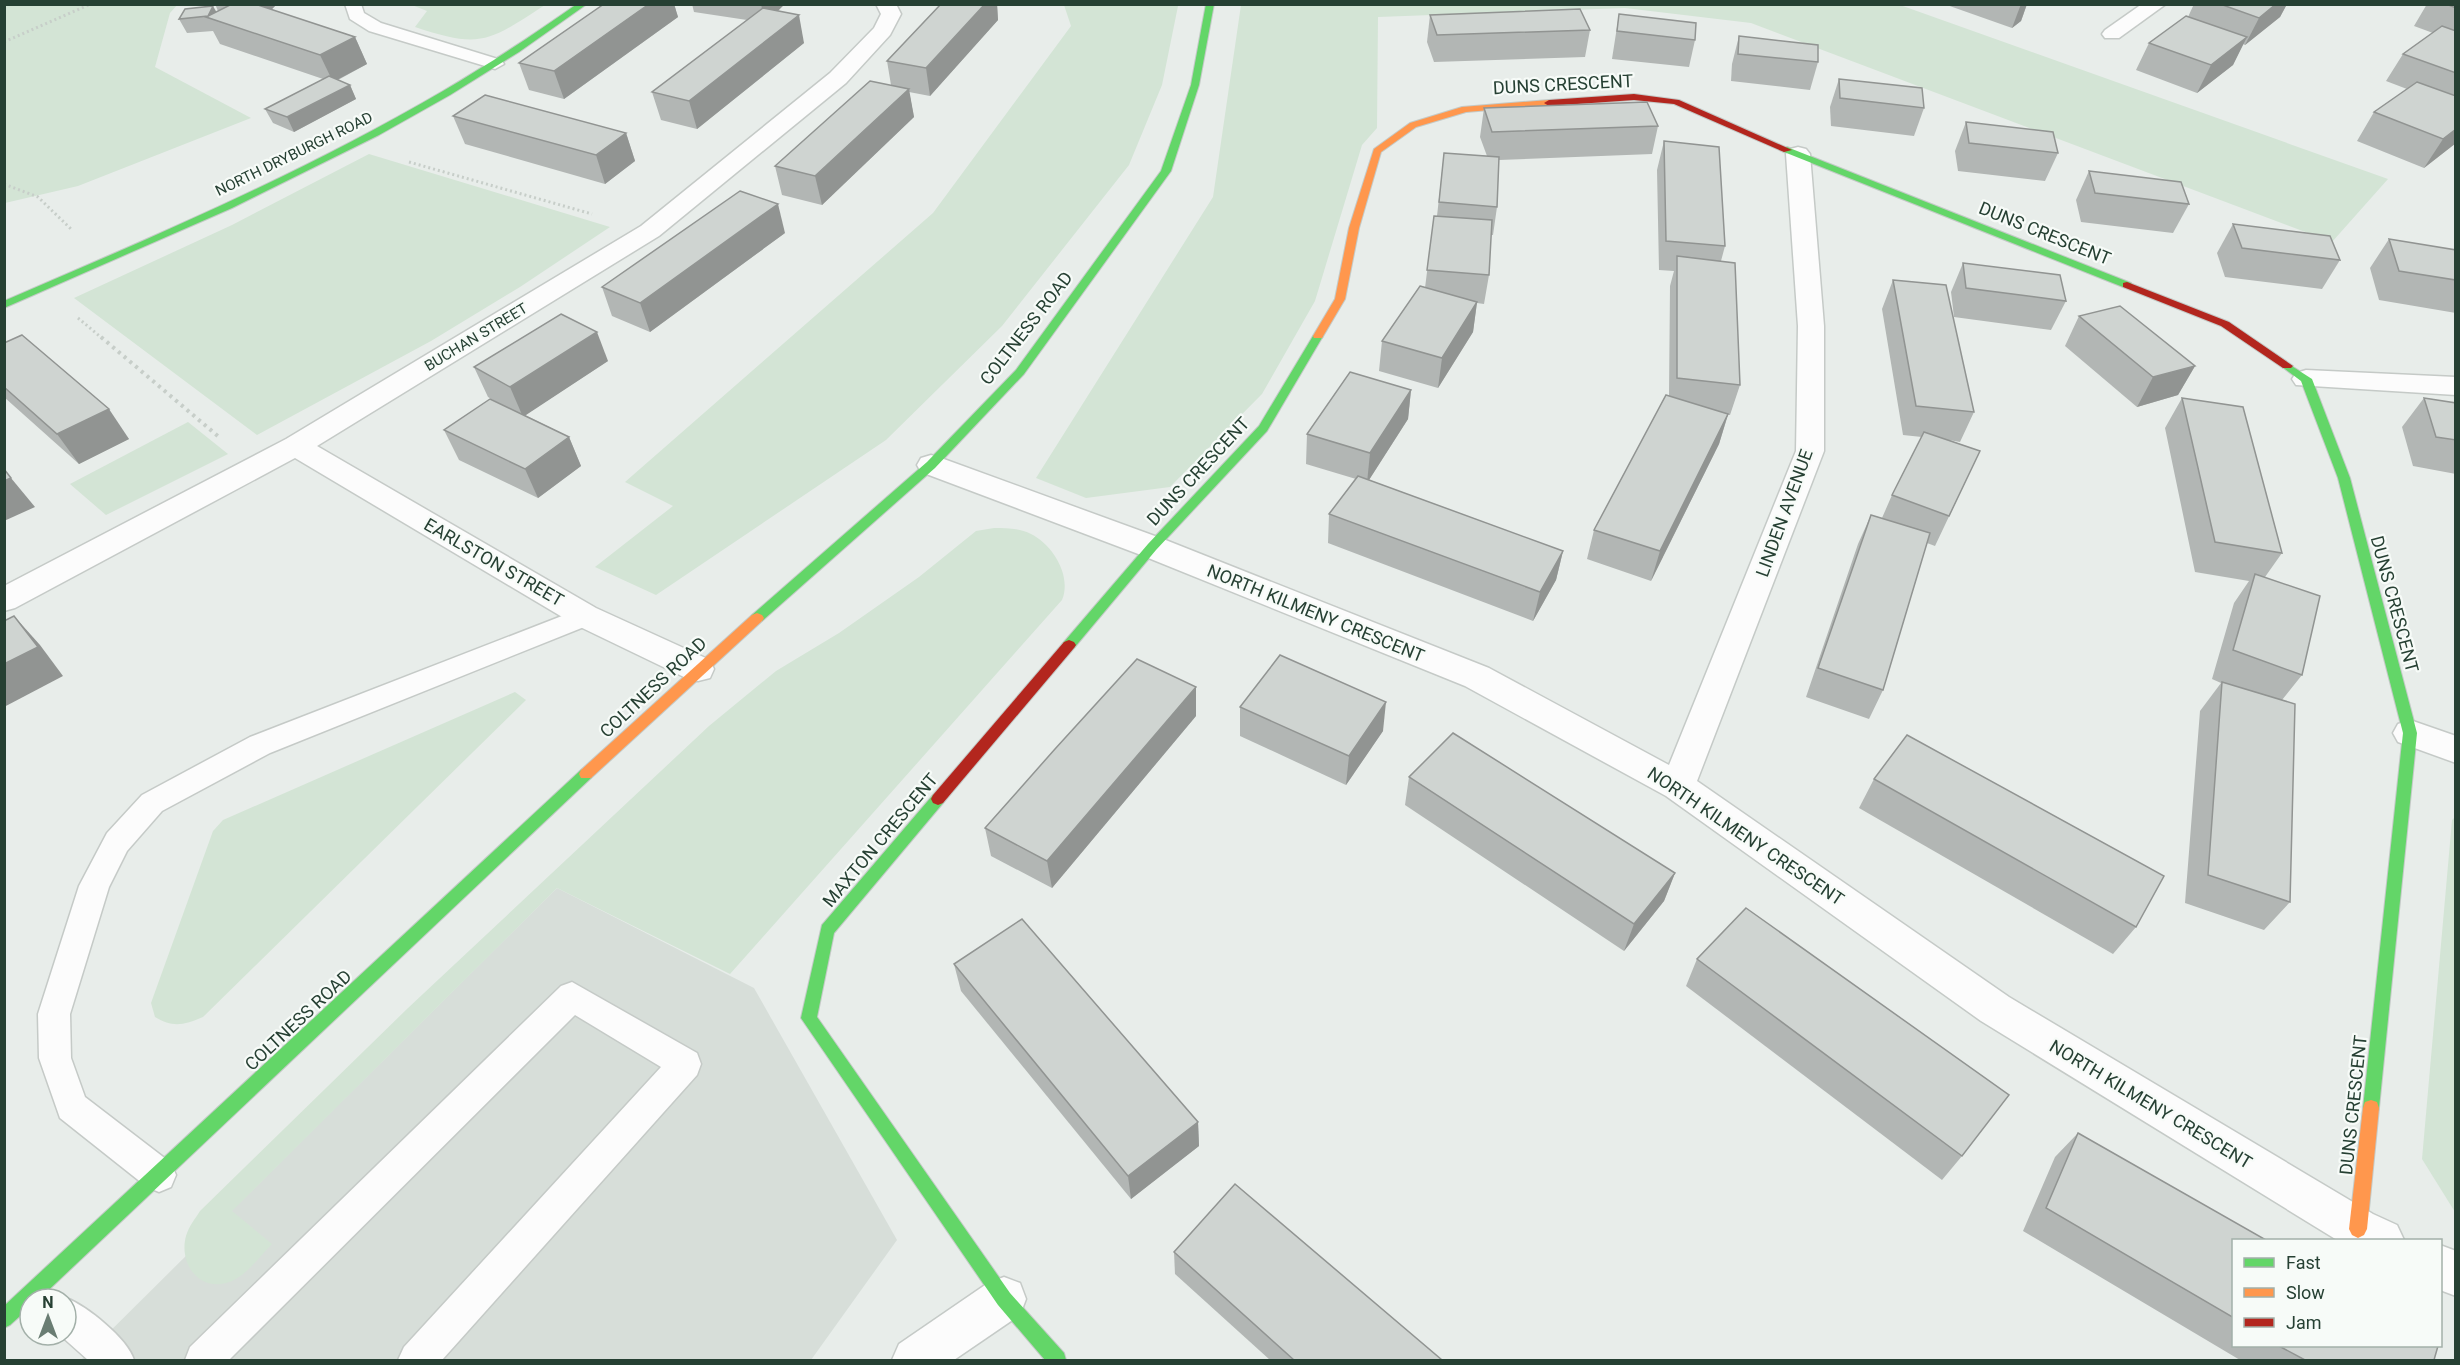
<svg xmlns="http://www.w3.org/2000/svg" width="2460" height="1365" font-family="Roboto,sans-serif">
<style>
.built{fill:#d7ded9}
.green{fill:#d3e4d5}
.lines{fill:none;stroke-linecap:round;stroke-linejoin:round}
.lane-casing{stroke:#c5cac7;stroke-width:3}
.street-casing{stroke:#c5cac7;stroke-width:3}
.fast-casing{stroke:#c4cac7;stroke-width:2}
.slow-casing{stroke:#c4cac7;stroke-width:2}
.jam-casing{stroke:#c4cac7;stroke-width:2}
.path-far1{stroke:#c7cec9;stroke-width:3;stroke-dasharray:2 3;stroke-linecap:butt}
.path{stroke:#c7cec9;stroke-width:4;stroke-dasharray:3 4.5;stroke-linecap:butt}
.lane{fill:#fcfcfc;fill-rule:evenodd}
.street{fill:#fcfcfc;fill-rule:evenodd}
.fast{fill:#63d668;fill-rule:evenodd}
.slow{fill:#ff974d;fill-rule:evenodd}
.jam{fill:#b3261e;fill-rule:evenodd}
.wall{fill:#b2b6b4}
.shaded-wall{fill:#919492}
.building{fill:#cfd4d1;stroke:#919492;stroke-width:1.5}
.labels{text-anchor:middle;dominant-baseline:central;stroke-width:4.5;stroke-linejoin:round;paint-order:stroke}
.far-street-label{font-size:15px;fill:#264033;stroke:#f7fbf8}
.street-label{font-size:18px;fill:#264033;stroke:#f7fbf8}
</style>
<rect width="100%" height="100%" fill="#e8edea"/>
<polygon class="built" points="557,888 754,988 897,1240 811,1360 81,1360"/>
<g class="green">
<polygon points="4,5 177,5 170,13 155,67 251,118 78,186 5,203"/>
<path d="M412 5H545C488 42 481 49 415 27L427 11Z"/>
<polygon points="1064,5 1178,6 1162,85 1129,165 1002,326 886,440 656,595 595,567 673,506 625,482 933,213 1071,26"/>
<polygon points="1241,5 1900,5 2388,179 2332,242 1751,23 1625,8 1378,17 1377,128 1362,145 1315,301 1262,394 1170,487 1086,498 1036,478 1213,197"/>
<polygon points="369,154 610,227 520,287 431,341 257,435 74,298 232,225"/>
<polygon points="188,422 228,454 106,515 70,484"/>
<path d="M994 528C1006 528 1019 528 1031 534 1053 545 1072 576 1062 600L730 974 557 888 232 1211 272 1244C261 1255 248 1273 234 1280 202 1296 178 1265 186 1236 189 1226 195 1219 200 1211L408 1008 709 726 776 671 839 633 919 577 976 531Z"/>
<path d="M515 692 526 700 203 1017C184 1025 173 1028 155 1017L151 1003 213 831 223 820Z"/>
<polygon points="2455,817 2455,1212 2422,1159 2452,820"/>
</g>
<g class="lines">
<defs>
<g id="lane">
<polygon points="345,4 361,4 364,13 381,23 501,60 504,64 495,69 369,31 350,19"/>
<polygon points="585,607 594,609 598,616 594,623 270,753 162,811 127,851 109,887 70,1014 71,1058 85,1097 171,1163 176,1175 171,1187 159,1192 147,1187 60,1118 39,1058 38,1014 79,886 107,833 142,795 250,737"/>
<polygon points="572,982 697,1053 701,1064 697,1075 442,1360 398,1360 404,1347 661,1067 575,1015 229,1360 185,1360 190,1347 561,986"/>
<path d="M66 1298C87 1306 128 1339 134 1360H88L60 1335H66V1299H63Z"/>
</g>
<g id="street">
<polygon points="876,4 896,4 901,14 890,35 846,83 659,236 317,446 596,608 710,660 714,669 710,678 698,681 686,678 574,624 295,458 15,608 4,611 4,586 286,439 641,226 830,73 874,28 881,14"/>
<polygon points="2142,4 2166,4 2119,38 2105,38 2102,34 2105,30"/>
<polygon points="1798,147 1806,149 1810,154 1824,326 1824,451 1697,781 2009,997 2373,1214 2397,1225 2404,1240 2337,1240 1981,1021 1666,796 1465,686 1141,555 921,472 917,465 921,458 931,455 941,458 1163,539 1489,668 1669,765 1796,451 1798,326 1786,154 1790,149"/>
<polygon points="2306,370 2456,377 2456,395 2296,385 2292,379 2296,373"/>
<polygon points="2410,720 2456,736 2456,763 2398,742 2393,733 2398,724"/>
<polygon points="2440,1245 2456,1251 2456,1296 2440,1290"/>
<polygon points="1004,1277 1020,1283 1026,1299 1020,1315 954,1360 892,1360 899,1344 988,1283"/>
</g>
<g id="fast">
<path d="M577 4H587L519 52 450 95 379 135 232 208 4 308V301C153 237 303 173 443 91 489 64 533 35 577 4Z"/>
<polygon points="1206,4 1214,4 1199,85 1171,171 1024,374 935,468 762,621 752,621 750,618 752,615 927,462 1016,370 1161,171 1191,85"/>
<polygon points="1787,147 2131,283 2132,285 2131,287 2123,287 1784,152 1782,150"/>
<polygon points="1318,333 1323,336 1267,431 1156,550 1074,648 1064,648 1062,645 1064,642 1148,544 1259,426 1313,336"/>
<polygon points="2287,363 2312,379 2350,478 2417,733 2379,1108 2377,1114 2371,1116 2365,1114 2363,1108 2403,733 2338,478 2301,381 2281,366"/>
<polygon points="586,768 591,770 593,774 591,778 39,1299 30,1299 30,1307 10,1325 4,1328 4,1306 581,770"/>
<polygon points="938,793 943,795 945,799 943,803 834,933 817,1017 1010,1293 1064,1353 1066,1360 1045,1360 998,1305 801,1018 822,925 933,795"/>
</g>
<g id="slow">
<polygon points="1549,100 1552,101 1552,105 1466,112 1416,127 1381,152 1359,228 1345,299 1322,338 1314,338 1313,336 1335,299 1349,228 1374,149 1410,123 1462,107"/>
<polygon points="757,613 762,615 764,618 762,621 591,778 581,778 579,774 581,770 752,615"/>
<polygon points="2371,1100 2377,1102 2379,1108 2367,1229 2364,1235 2358,1238 2352,1235 2349,1229 2363,1108 2365,1102"/>
</g>
<g id="jam">
<polygon points="1634,94 1679,100 1792,150 1784,152 1674,104 1634,100 1549,106 1544,103 1549,100"/>
<polygon points="2127,282 2229,322 2293,366 2291,368 2283,368 2221,326 2123,287 2123,283"/>
<polygon points="1069,640 1074,642 1076,645 1074,648 943,803 938,805 933,803 931,799 933,795 1064,642"/>
</g>
</defs>
<use href="#lane" class="lane-casing"/>
<use href="#street" class="street-casing"/>
<use href="#fast" class="fast-casing"/>
<use href="#slow" class="slow-casing"/>
<use href="#jam" class="jam-casing"/>
<g class="path-far1">
<polyline points="4,42 91,4"/>
<polyline points="409,162 592,214"/>
<polyline points="4,184 38,197 72,230"/>
<polyline points="78,318 103,339"/>
</g>
<polyline class="path" points="101,337 219,437"/>
<use href="#lane" class="lane"/>
<use href="#street" class="street"/>
<use href="#fast" class="fast"/>
<use href="#slow" class="slow"/>
<use href="#jam" class="jam"/>
</g>
<g class="wall">
<polygon points="215,4 277,4 271,10 355,37 367,64 338,80 350,85 356,99 294,132 273,123 265,109 323,79 220,44 213,31 187,33 179,19 216,12 218,11"/>
<polygon points="604,4 674,4 678,17 564,99 529,90 519,63"/>
<polygon points="692,4 784,4 778,11 804,43 697,129 661,120 652,92 747,20 694,12"/>
<polygon points="941,4 997,4 998,20 930,96 909,92 914,117 822,205 782,195 775,166 891,85 887,61"/>
<polygon points="1944,4 2027,4 2021,21 2012,28"/>
<polygon points="2194,4 2287,4 2280,17 2245,45 2243,44 2233,65 2197,93 2136,70 2149,43 2188,17"/>
<polygon points="2427,4 2456,4 2456,143 2424,168 2357,141 2374,112 2407,89 2386,81 2403,54 2433,33 2414,26"/>
<polygon points="1619,14 1695,40 1689,67 1612,59"/>
<polygon points="1430,15 1590,30 1585,57 1434,62 1427,42"/>
<polygon points="1739,36 1818,62 1810,90 1731,81 1732,64"/>
<polygon points="1839,79 1924,108 1914,136 1831,126 1830,107"/>
<polygon points="1484,108 1658,126 1652,154 1499,160 1497,207 1493,235 1491,235 1489,275 1484,304 1477,303 1473,332 1438,388 1379,371 1382,341 1425,288 1434,216 1437,216 1444,153 1487,156 1480,137"/>
<polygon points="453,116 626,133 635,161 605,184 465,144"/>
<polygon points="1966,122 2058,153 2045,181 1958,171 1955,151"/>
<polygon points="1664,141 1725,246 1721,261 1740,385 1730,415 1728,415 1719,444 1651,581 1587,559 1594,530 1669,396 1670,286 1674,271 1659,270 1657,170"/>
<polygon points="2089,171 2189,204 2173,233 2081,222 2076,200"/>
<polygon points="2233,224 2340,260 2322,289 2225,277 2217,253"/>
<polygon points="785,233 650,332 612,316 602,287"/>
<polygon points="2389,239 2456,250 2456,313 2379,300 2370,268"/>
<polygon points="1963,263 2066,301 2051,330 1954,317 1951,292"/>
<polygon points="1893,280 1974,412 1960,442 1949,440 1980,451 1935,546 1927,543 1883,690 1869,719 1806,697 1858,544 1871,515 1882,518 1892,495 1922,437 1903,435 1882,309"/>
<polygon points="2079,316 2195,366 2178,395 2137,407 2065,346"/>
<polygon points="4,343 129,439 79,464 4,397"/>
<polygon points="608,361 525,415 569,437 581,466 538,498 459,460 444,430 500,404 488,397 474,367"/>
<polygon points="1411,390 1408,419 1369,480 1563,551 1556,580 1533,621 1328,543 1329,514 1356,479 1306,464 1307,434"/>
<polygon points="2182,398 2282,553 2265,577 2302,675 2282,700 2290,902 2264,930 2185,903 2200,711 2221,683 2212,679 2234,603 2249,581 2195,572 2165,428"/>
<polygon points="2424,398 2456,403 2456,474 2413,466 2402,427"/>
<polygon points="1240,707 1383,731 1346,785 1240,736"/>
<polygon points="1196,716 1052,888 991,856 985,828"/>
<polygon points="1409,777 1675,873 1664,901 1624,951 1405,805"/>
<polygon points="1874,779 2136,927 2113,954 1859,808"/>
<polygon points="1697,959 1962,1156 1942,1180 1686,986"/>
<polygon points="954,964 1198,1122 1199,1146 1131,1199 961,991"/>
<polygon points="2078,1133 2234,1240 2234,1346 2438,1346 2434,1360 2240,1360 2023,1231 2055,1157"/>
<polygon points="1174,1252 1442,1360 1270,1360 1175,1274"/>
</g>
<g class="shaded-wall">
<polygon points="253,4 277,4 261,20"/>
<polygon points="649,4 674,4 678,17 564,99 554,71"/>
<polygon points="761,4 784,4 784,5 765,23"/>
<polygon points="985,4 997,4 998,20 930,96 926,68"/>
<polygon points="2021,4 2027,4 2021,21 2012,28"/>
<polygon points="2276,4 2287,4 2280,17 2245,45 2259,18"/>
<polygon points="213,6 221,20 208,16"/>
<polygon points="799,15 804,43 697,129 689,101"/>
<polygon points="355,37 367,64 333,82 320,55"/>
<polygon points="2247,37 2233,65 2197,93 2211,65"/>
<polygon points="350,85 356,99 294,132 287,117"/>
<polygon points="909,89 914,117 822,205 815,176"/>
<polygon points="2456,129 2456,143 2424,168 2443,139"/>
<polygon points="626,133 635,161 605,184 596,155"/>
<polygon points="778,204 785,233 650,332 640,303"/>
<polygon points="1477,302 1473,332 1438,388 1442,358"/>
<polygon points="597,332 608,361 523,417 510,387"/>
<polygon points="2195,366 2178,395 2137,407 2153,377"/>
<polygon points="1411,390 1408,419 1367,483 1370,453"/>
<polygon points="109,409 129,439 79,464 57,434"/>
<polygon points="1728,414 1719,444 1651,581 1660,551"/>
<polygon points="569,437 581,466 538,498 525,469"/>
<polygon points="11,478 35,507 4,521 4,481"/>
<polygon points="1563,551 1556,580 1533,621 1540,592"/>
<polygon points="14,616 40,645 63,676 4,707 4,664"/>
<polygon points="1196,687 1196,716 1052,888 1047,861"/>
<polygon points="1386,702 1383,731 1346,785 1349,756"/>
<polygon points="1675,873 1664,901 1624,951 1634,924"/>
<polygon points="1198,1122 1199,1146 1131,1199 1128,1176"/>
</g>
<g class="building">
<polygon points="232,4 255,4 355,37 320,55 206,17"/>
<polygon points="604,4 649,4 554,71 519,63"/>
<polygon points="941,4 985,4 926,68 887,61"/>
<polygon points="2220,4 2276,4 2259,18"/>
<polygon points="2446,4 2456,4 2456,8"/>
<polygon points="213,6 208,16 179,19 185,9"/>
<polygon points="763,8 799,15 689,101 652,92"/>
<polygon points="1580,9 1590,30 1437,35 1430,15"/>
<polygon points="1619,14 1696,23 1695,40 1617,31"/>
<polygon points="2186,16 2247,37 2211,65 2149,43"/>
<polygon points="2442,26 2456,31 2456,73 2403,54"/>
<polygon points="1739,36 1818,45 1818,62 1738,54"/>
<polygon points="329,76 350,85 287,117 265,109"/>
<polygon points="1839,79 1922,88 1924,108 1840,98"/>
<polygon points="870,81 909,89 815,176 775,166"/>
<polygon points="2417,82 2456,96 2456,129 2443,139 2374,112"/>
<polygon points="485,95 626,133 596,155 453,116"/>
<polygon points="1647,102 1658,126 1492,132 1484,108"/>
<polygon points="1966,122 2053,132 2058,153 1969,143"/>
<polygon points="1664,141 1719,147 1725,246 1666,241"/>
<polygon points="1444,153 1499,157 1497,207 1439,202"/>
<polygon points="2089,171 2181,182 2189,204 2095,193"/>
<polygon points="740,191 778,204 640,303 602,287"/>
<polygon points="1434,216 1492,220 1489,275 1427,270"/>
<polygon points="2233,224 2330,236 2340,260 2242,248"/>
<polygon points="2389,239 2456,250 2456,280 2399,271"/>
<polygon points="1677,256 1735,263 1740,385 1677,378"/>
<polygon points="1963,263 2060,275 2066,301 1966,288"/>
<polygon points="1893,280 1946,285 1974,412 1916,406"/>
<polygon points="1420,286 1477,302 1442,358 1382,341"/>
<polygon points="2120,306 2195,366 2153,377 2079,316"/>
<polygon points="561,314 597,332 510,387 474,367"/>
<polygon points="22,335 109,409 57,434 4,387 4,343"/>
<polygon points="1350,372 1411,390 1370,453 1307,434"/>
<polygon points="1666,395 1728,414 1660,551 1594,530"/>
<polygon points="2182,398 2243,407 2282,553 2215,542"/>
<polygon points="2424,398 2456,403 2456,440 2436,437"/>
<polygon points="490,399 569,437 525,469 444,430"/>
<polygon points="1924,432 1980,451 1949,516 1892,495"/>
<polygon points="4,469 11,478 4,481"/>
<polygon points="1358,476 1563,551 1540,592 1329,514"/>
<polygon points="1871,515 1930,533 1883,690 1818,668"/>
<polygon points="2255,574 2320,596 2302,675 2233,650"/>
<polygon points="14,616 38,647 4,664 4,621"/>
<polygon points="1280,655 1386,702 1349,756 1240,707"/>
<polygon points="1137,659 1196,687 1047,861 985,828 1055,749"/>
<polygon points="2222,682 2295,704 2290,902 2208,875"/>
<polygon points="1453,733 1675,873 1634,924 1409,777"/>
<polygon points="1907,735 2164,876 2136,927 1874,779"/>
<polygon points="1746,908 2009,1095 1962,1156 1697,959"/>
<polygon points="1022,919 1198,1122 1128,1176 954,964"/>
<polygon points="2078,1133 2266,1240 2234,1240 2234,1318 2046,1208"/>
<polygon points="1235,1184 1442,1360 1294,1360 1174,1252"/>
<polygon points="2279,1346 2438,1346 2434,1360 2305,1360"/>
</g>
<g class="labels">
<g class="far-street-label">
<text transform="translate(294 154) rotate(-26)">NORTH DRYBURGH ROAD</text>
<text transform="translate(476 337) rotate(-31)">BUCHAN STREET</text>
</g>
<g class="street-label">
<text transform="translate(1563 84) rotate(-3)">DUNS CRESCENT</text>
<text transform="translate(2045 233) rotate(22)">DUNS CRESCENT</text>
<text transform="translate(1026 328) rotate(-52)">COLTNESS ROAD</text>
<text transform="translate(1198 471) rotate(-47)">DUNS CRESCENT</text>
<text transform="translate(1784 513) rotate(-70)">LINDEN AVENUE</text>
<text transform="translate(494 562) rotate(30)">EARLSTON STREET</text>
<text transform="translate(2395 604) rotate(75)">DUNS CRESCENT</text>
<text transform="translate(1316 613) rotate(22)">NORTH KILMENY CRESCENT</text>
<text transform="translate(653 687) rotate(-43)">COLTNESS ROAD</text>
<text transform="translate(1746 836) rotate(34)">NORTH KILMENY CRESCENT</text>
<text transform="translate(880 840) rotate(-50)">MAXTON CRESCENT</text>
<text transform="translate(298 1020) rotate(-43)">COLTNESS ROAD</text>
<text transform="translate(2151 1104) rotate(31)">NORTH KILMENY CRESCENT</text>
<text transform="translate(2353 1105) rotate(-84)">DUNS CRESCENT</text>
</g>
</g>
<rect width="2460" height="1365" fill="none" stroke="#264033" stroke-width="12"/>
<rect x="2232" y="1239" width="210" height="108" fill="#f7fbf8" stroke="#a3b0a9" stroke-width="1.5"/>
<rect x="2244" y="1258" width="30" height="9" fill="#63d668" stroke="#a3b0a9" stroke-width="1.5"/>
<text x="2286" y="1269" font-size="18" fill="#264033">Fast</text>
<rect x="2244" y="1288" width="30" height="9" fill="#ff974d" stroke="#a3b0a9" stroke-width="1.5"/>
<text x="2286" y="1299" font-size="18" fill="#264033">Slow</text>
<rect x="2244" y="1318" width="30" height="9" fill="#b3261e" stroke="#a3b0a9" stroke-width="1.5"/>
<text x="2286" y="1329" font-size="18" fill="#264033">Jam</text>
<g transform="translate(48 1317)"><circle r="28" fill="#f7fbf8" stroke="#a3b0a9" stroke-width="1.5"/>
<path d="M0-4.5L10 22L0 15L-10 22Z" fill="#6a7d73"/>
<text y="-9" font-size="16" font-weight="bold" text-anchor="middle" fill="#264033">N</text>
</g>
</svg>
